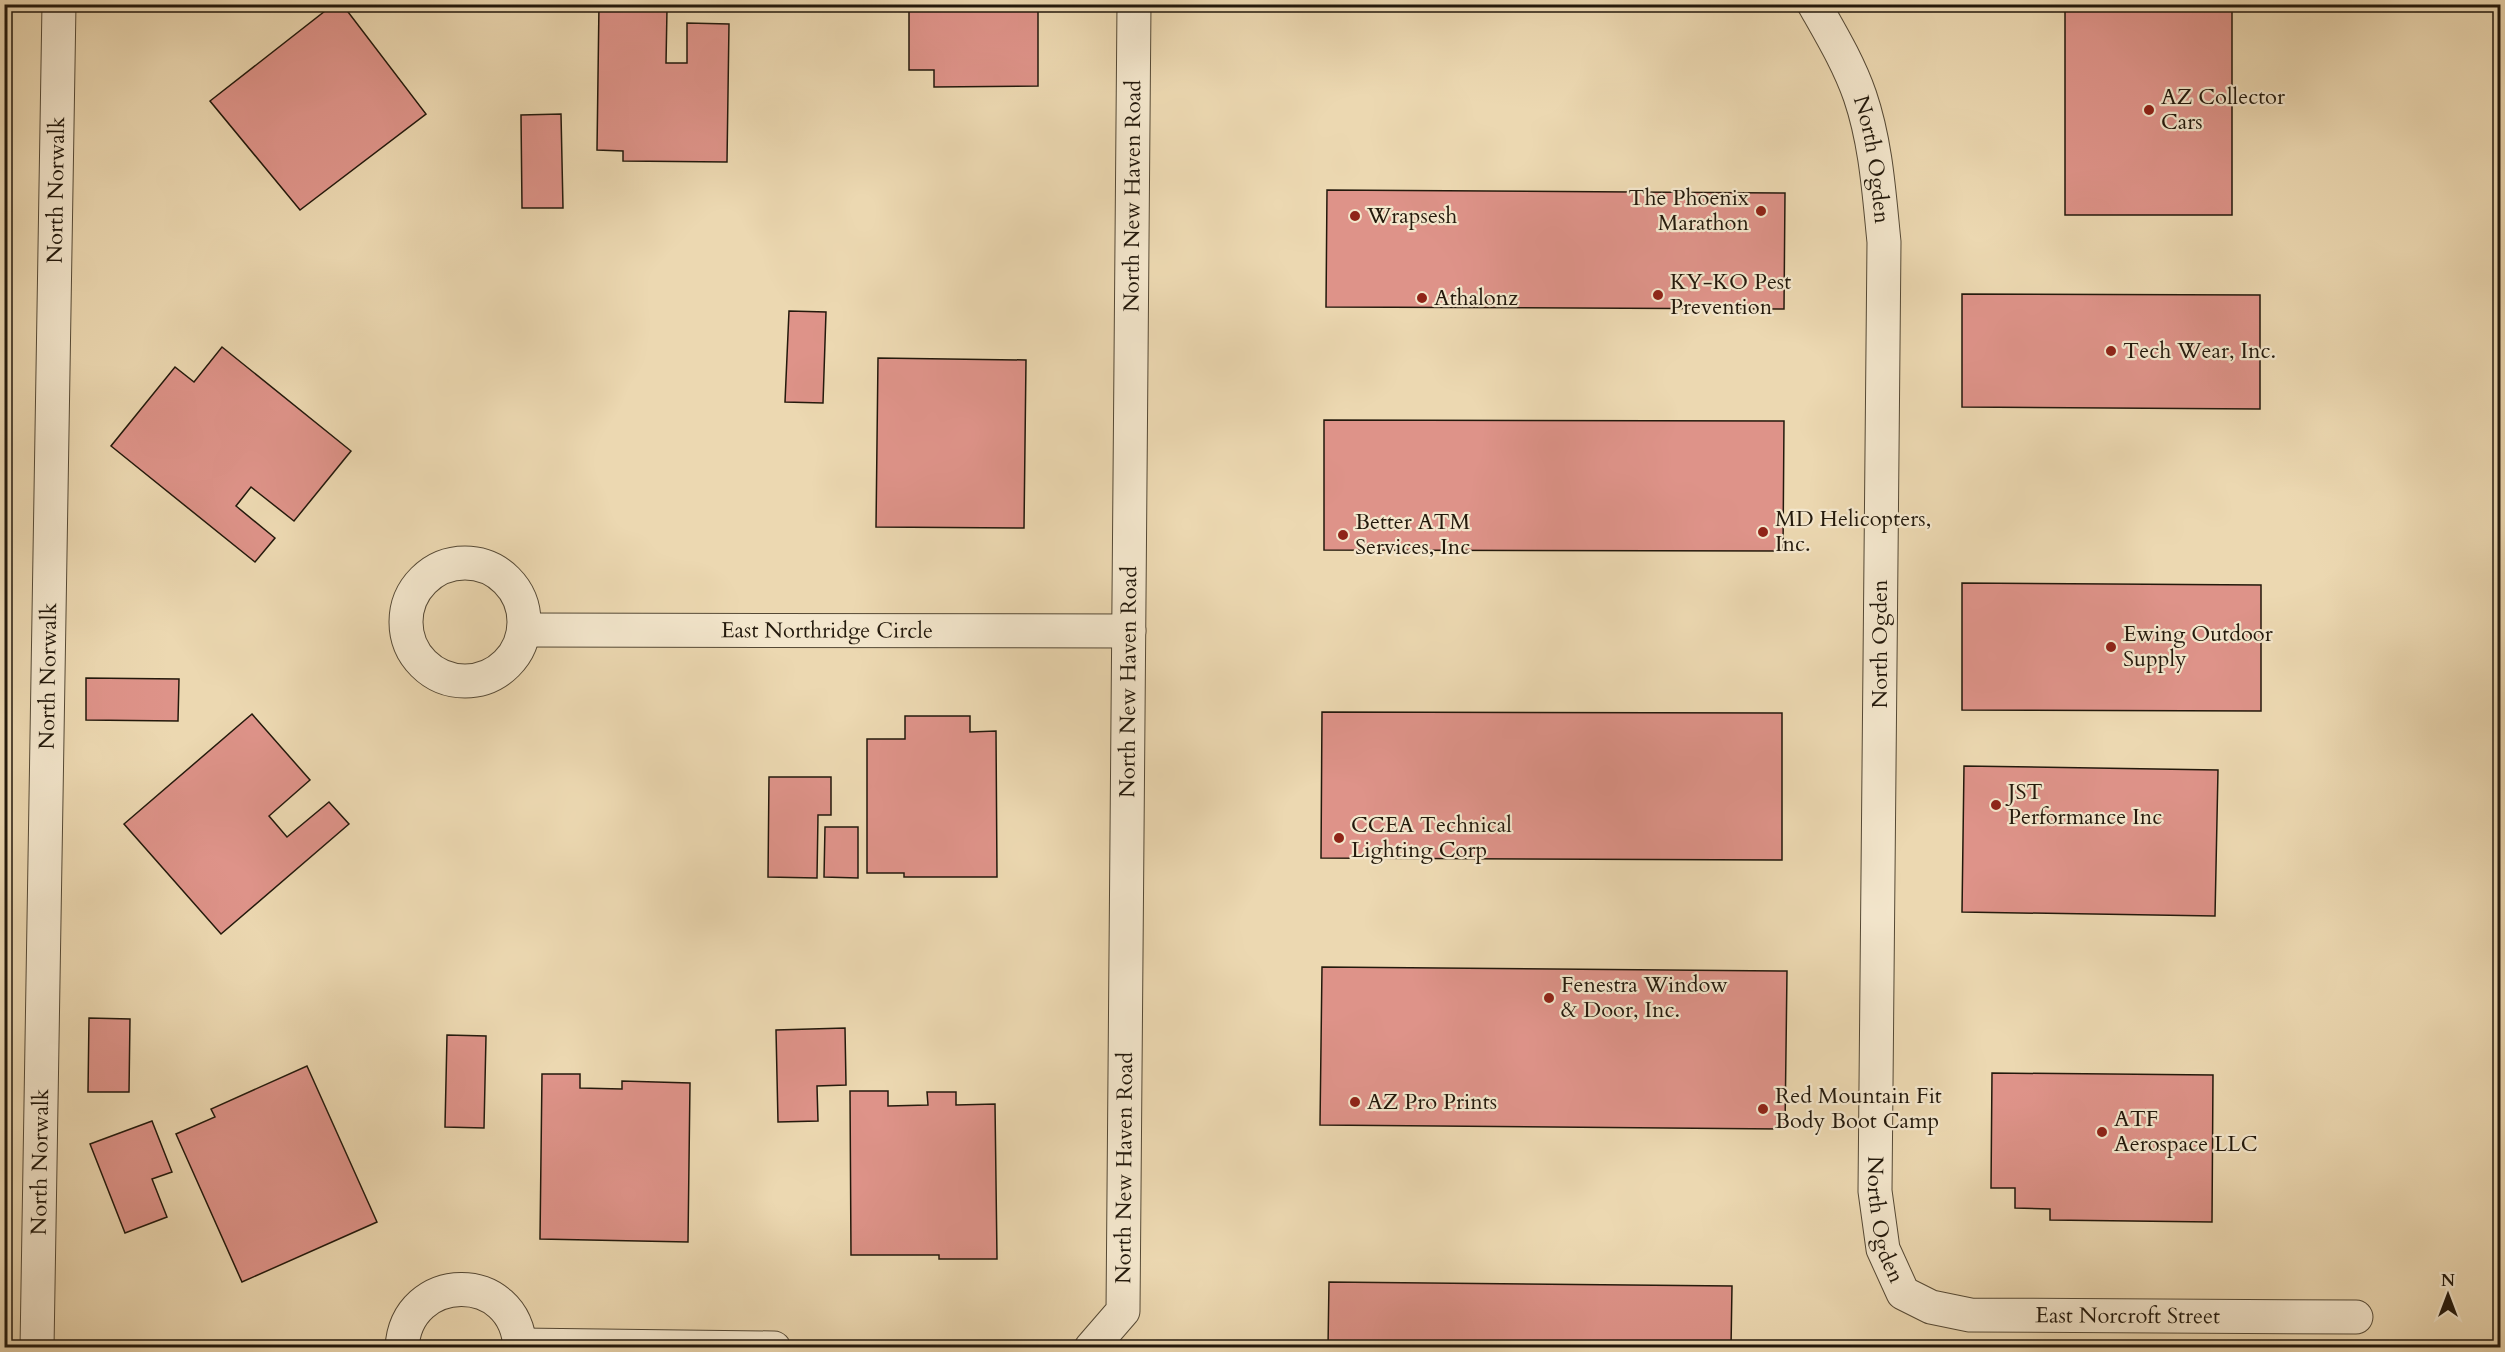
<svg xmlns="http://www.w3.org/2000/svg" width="2505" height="1352" font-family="Cardo,serif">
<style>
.building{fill:#de9389;stroke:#23190c;stroke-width:1.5}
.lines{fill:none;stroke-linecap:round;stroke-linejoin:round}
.minor-casing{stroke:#554935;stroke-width:35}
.minor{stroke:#f3e6cc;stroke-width:33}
.poi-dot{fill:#8f2418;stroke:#f3e6cc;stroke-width:2}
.labels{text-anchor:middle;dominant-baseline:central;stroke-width:4.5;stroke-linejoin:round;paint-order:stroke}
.poi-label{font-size:22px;fill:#23190c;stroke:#f3e6cc;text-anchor:start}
.street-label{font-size:22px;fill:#23190c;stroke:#f3e6cc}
</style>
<rect width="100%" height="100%" fill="#ecd8b1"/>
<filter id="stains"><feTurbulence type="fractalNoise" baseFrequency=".00333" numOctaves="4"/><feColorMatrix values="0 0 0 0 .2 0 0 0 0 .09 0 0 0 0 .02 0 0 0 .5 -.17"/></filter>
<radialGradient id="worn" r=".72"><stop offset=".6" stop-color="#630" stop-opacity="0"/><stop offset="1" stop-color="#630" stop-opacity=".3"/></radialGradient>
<g class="building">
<polygon points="334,4 342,4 426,114 300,210 210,101"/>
<polygon points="599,4 642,4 642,9 667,9 666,63 687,63 687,23 729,24 727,162 623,161 623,151 597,150"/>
<polygon points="909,4 1038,4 1038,86 934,87 934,70 909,70"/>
<rect x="2065" y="4" width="167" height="211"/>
<polygon points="561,114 563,208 522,208 521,115"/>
<polygon points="1327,190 1785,193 1784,309 1326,307"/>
<polygon points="1962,294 2260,295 2260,409 1962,407"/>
<polygon points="789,311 826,312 823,403 785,402"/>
<polygon points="222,347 351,451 294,521 251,487 236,506 275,538 255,562 111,446 175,367 194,382"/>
<polygon points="878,358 1026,360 1024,528 876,527"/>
<polygon points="1324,420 1784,421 1783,551 1324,550"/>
<polygon points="1962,583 2261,585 2261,711 1962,710"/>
<polygon points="86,678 179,679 178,721 86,720"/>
<polygon points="1322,712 1782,713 1782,860 1321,858"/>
<polygon points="252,714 310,780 269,816 287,837 329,802 349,824 221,934 124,824"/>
<polygon points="905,716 970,716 970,732 996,731 997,877 904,877 904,873 867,873 867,739 905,739"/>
<polygon points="1964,766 2218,770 2215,916 1962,912"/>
<polygon points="769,777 831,777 831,815 818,815 817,878 768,877"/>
<polygon points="825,827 858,827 858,878 824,877"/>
<polygon points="1322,967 1787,971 1785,1129 1320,1125"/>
<polygon points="89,1018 130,1019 129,1092 88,1092"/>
<polygon points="845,1028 846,1085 817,1086 818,1121 778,1122 776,1030"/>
<polygon points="447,1035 486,1036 484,1128 445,1127"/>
<polygon points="307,1066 377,1222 242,1282 176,1134 215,1117 211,1109"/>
<polygon points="1992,1073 2213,1075 2212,1222 2050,1220 2050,1209 2015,1208 2015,1188 1991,1188"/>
<polygon points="542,1074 580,1074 580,1088 622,1089 622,1081 690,1083 688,1242 540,1239"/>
<polygon points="850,1091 888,1091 888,1106 928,1105 927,1092 956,1092 956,1105 995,1104 997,1259 939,1259 939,1255 851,1255"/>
<polygon points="152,1121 172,1172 152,1179 167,1217 125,1233 90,1144"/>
<polygon points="1329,1282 1732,1286 1731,1348 1328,1348"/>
</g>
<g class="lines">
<defs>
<g id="minor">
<path id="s1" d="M1814 4C1831 34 1849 64 1860 96 1876 143 1879 193 1884 242L1875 1191 1883 1249 1903 1293 1931 1307 1970 1315 2356 1317"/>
<circle cx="465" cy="622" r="59"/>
<path id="s2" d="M525 630 1129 631"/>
<polyline points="520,1345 774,1348"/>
<path id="s3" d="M37 1348 59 4"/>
<path d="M402 1348C406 1271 516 1269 520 1348"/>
<path id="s4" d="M1091 1348 1123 1311 1134 4"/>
</g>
</defs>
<use href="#minor" class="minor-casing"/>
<use href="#minor" class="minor"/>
</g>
<g class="poi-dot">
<circle cx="2149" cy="110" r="6"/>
<circle cx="1761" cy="211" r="6"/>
<circle cx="1355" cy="216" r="6"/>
<circle cx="1658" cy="295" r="6"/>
<circle cx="1422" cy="298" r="6"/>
<circle cx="2111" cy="351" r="6"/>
<circle cx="1763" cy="532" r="6"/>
<circle cx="1343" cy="535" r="6"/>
<circle cx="2111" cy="647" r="6"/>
<circle cx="1996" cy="805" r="6"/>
<circle cx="1339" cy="838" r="6"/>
<circle cx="1549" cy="998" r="6"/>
<circle cx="1355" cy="1102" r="6"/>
<circle cx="1763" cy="1109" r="6"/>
<circle cx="2102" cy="1132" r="6"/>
</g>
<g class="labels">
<g class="poi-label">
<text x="2161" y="97">AZ Collector<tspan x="2161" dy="25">Cars</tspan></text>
<text x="1749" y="198" text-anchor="end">The Phoenix<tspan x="1749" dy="25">Marathon</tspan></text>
<text x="1367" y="216">Wrapsesh</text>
<text x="1670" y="282">KY-KO Pest<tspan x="1670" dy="25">Prevention</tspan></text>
<text x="1434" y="298">Athalonz</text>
<text x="2123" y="351">Tech Wear, Inc.</text>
<text x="1775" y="519">MD Helicopters,<tspan x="1775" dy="25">Inc.</tspan></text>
<text x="1355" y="522">Better ATM<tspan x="1355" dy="25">Services, Inc</tspan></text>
<text x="2123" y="634">Ewing Outdoor<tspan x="2123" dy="25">Supply</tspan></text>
<text x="2008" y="792">JST<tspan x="2008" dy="25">Performance Inc</tspan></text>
<text x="1351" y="825">CCEA Technical<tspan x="1351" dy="25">Lighting Corp</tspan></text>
<text x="1561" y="985">Fenestra Window<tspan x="1561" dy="25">&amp; Door, Inc.</tspan></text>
<text x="1775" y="1096">Red Mountain Fit<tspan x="1775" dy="25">Body Boot Camp</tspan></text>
<text x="1367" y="1102">AZ Pro Prints</text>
<text x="2114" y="1119">ATF<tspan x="2114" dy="25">Aerospace LLC</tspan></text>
</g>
<g class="street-label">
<text stroke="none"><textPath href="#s1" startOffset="168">North Ogden</textPath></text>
<text stroke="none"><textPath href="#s3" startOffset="1158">North Norwalk</textPath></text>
<text stroke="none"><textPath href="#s4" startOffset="1164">North New Haven Road</textPath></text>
<text stroke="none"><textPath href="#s2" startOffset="302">East Northridge Circle</textPath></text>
<text transform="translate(1880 644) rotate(-90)">North Ogden</text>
<text stroke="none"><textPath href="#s3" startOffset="672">North Norwalk</textPath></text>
<text stroke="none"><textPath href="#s4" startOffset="678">North New Haven Road</textPath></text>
<text stroke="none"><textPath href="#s3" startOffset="186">North Norwalk</textPath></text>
<text stroke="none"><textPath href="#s4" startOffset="192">North New Haven Road</textPath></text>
<text stroke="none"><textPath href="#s1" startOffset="1230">North Ogden</textPath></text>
<text stroke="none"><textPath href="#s1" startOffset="1536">East Norcroft Street</textPath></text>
</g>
</g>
<rect width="2505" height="1352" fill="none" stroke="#ecd8b1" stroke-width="24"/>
<rect x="6" y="6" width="2493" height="1340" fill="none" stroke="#23190c" stroke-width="3"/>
<rect x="12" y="12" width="2481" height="1328" fill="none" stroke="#23190c" stroke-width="1.5"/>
<g transform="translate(2448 1295)" stroke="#f3e6cc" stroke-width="4.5" paint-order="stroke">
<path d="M0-4.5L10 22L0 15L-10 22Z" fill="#23190c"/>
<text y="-9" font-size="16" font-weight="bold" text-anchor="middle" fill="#23190c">N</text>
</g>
<rect width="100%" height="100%" filter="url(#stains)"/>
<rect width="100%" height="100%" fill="url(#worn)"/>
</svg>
